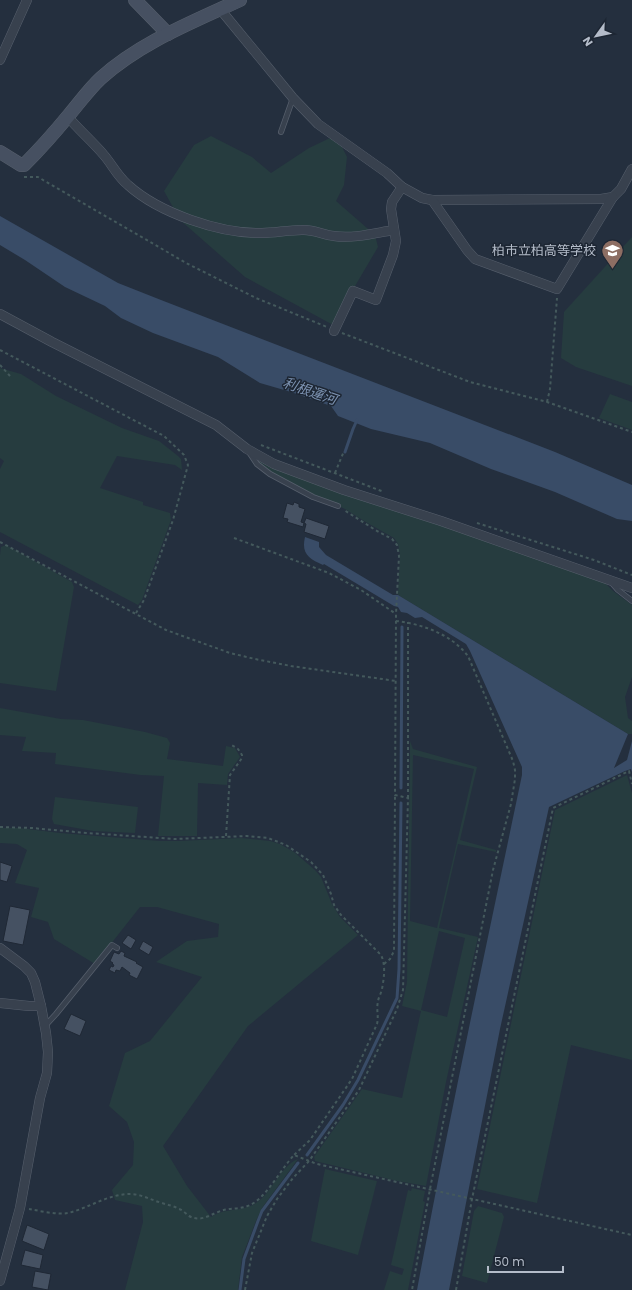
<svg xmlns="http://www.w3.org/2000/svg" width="632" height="1290" font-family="Poppins,'Noto Sans JP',sans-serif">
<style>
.green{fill:#263c3f;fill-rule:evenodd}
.water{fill:#394c67}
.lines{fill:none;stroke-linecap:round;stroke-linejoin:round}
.stream{stroke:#394c67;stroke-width:3}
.building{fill:#455162;stroke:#1f2835}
.lane-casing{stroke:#565f6c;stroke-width:6}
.street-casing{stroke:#565f6c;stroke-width:10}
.secondary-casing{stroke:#565f6c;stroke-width:14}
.path{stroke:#44595c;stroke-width:2;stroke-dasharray:3 3;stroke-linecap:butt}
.lane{stroke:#38414e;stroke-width:4.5}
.street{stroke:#38414e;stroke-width:9}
.secondary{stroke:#465061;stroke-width:13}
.labels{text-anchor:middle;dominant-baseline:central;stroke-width:3;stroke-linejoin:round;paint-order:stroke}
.poi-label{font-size:13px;fill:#b4bcc9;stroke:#1d2633;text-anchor:end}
.water-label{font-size:14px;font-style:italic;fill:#7c92b1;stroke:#1d2633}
</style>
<rect width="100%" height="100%" fill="#242f3e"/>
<g class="green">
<polygon points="211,136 252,157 271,173 309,148 330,138 341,145 347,157 344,185 336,201 375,235 378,247 348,298 335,326 245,277 180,220 164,191 194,145"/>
<polygon points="632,237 632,386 576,367 561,358 564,312"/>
<polygon points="0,368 21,374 56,396 122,428 159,441 178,456 181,459 182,470 175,465 117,456 100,488 143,502 143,505 170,513 171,520 142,600 138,605 0,532 0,469 4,461 0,458"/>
<polygon points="610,394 632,402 632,430 599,418"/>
<polygon points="256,459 605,583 613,591 632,605 632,677 625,697 628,718 632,721 632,734 628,734 398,595 400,554 398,544 394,538 364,521 345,509 291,484 260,465"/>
<polygon points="6,545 72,582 74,587 56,691 0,683 0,555 1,547"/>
<polygon points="0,708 61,719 83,720 145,732 167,738 170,743 167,759 223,766 226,746 235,748 240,757 228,774 227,785 198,783 197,836 158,836 164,776 141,775 55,764 56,753 22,751 26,737 0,735"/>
<path d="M410 741 413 749 477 767 460 840 496 850V852L458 844 439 928 478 937 446 1082 426 1186 397 1181 315 1161 314 1157 362 1089 402 1098 421 1011 402 1006 407 982ZM413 755 474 769 437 928 410 921ZM439 931 465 938 447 1017 421 1010Z"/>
<polygon points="627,775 632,793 632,1060 571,1045 537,1203 477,1189 555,810"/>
<polygon points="55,797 138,807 135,833 93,831 54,824 52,819"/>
<path d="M0 828H20L60 833 160 841H178L241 838 270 841 280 844 294 852 315 870 321 877 332 904 340 917 358 935 248 1026 163 1146 187 1186 211 1217C228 1206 244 1214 260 1200 273 1189 282 1165 298 1159L262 1208 256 1221 242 1257 238 1290H125L143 1222 142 1206 115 1200 112 1190 133 1165 134 1142 127 1122 109 1106 125 1053 150 1041 202 977 156 962 187 941 218 937 219 924 157 907H140L95 964 54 939 48 922 31 917 39 888 15 883 27 850 17 844 0 843Z"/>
<polygon points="325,1169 377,1181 358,1255 311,1241"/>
<polygon points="412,1188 425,1191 423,1201 425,1202 408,1290 384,1290 390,1271 402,1275 404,1269 391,1265 408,1190 411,1191"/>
<polygon points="478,1206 502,1213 504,1217 487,1283 462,1276 474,1211"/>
</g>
<g class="water">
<polygon points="0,216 118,283 161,300 555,452 632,485 632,521 617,519 555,492 491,469 430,443 371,429 338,416 331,406 291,392 260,383 218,357 153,333 121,318 105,306 65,287 25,260 0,245"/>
<path d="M305 537 319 542V547L326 555 393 595H398L628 734 614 768 627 760 632 741V772L631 769 625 771 549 807 500 1029 449 1290H417C449 1118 486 947 522 775V767L470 651 466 644 422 617 415 618 407 613 401 612 398 607 394 606 324 564 323 565C309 559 301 554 305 537Z"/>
</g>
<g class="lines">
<g class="stream">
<polyline points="345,452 353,429 357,420"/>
<polyline points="401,788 402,627"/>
<polyline points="307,1155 343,1105 358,1080 397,998 399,969 401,803"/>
<polyline points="240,1290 244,1259 258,1221 262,1211 298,1163"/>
</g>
</g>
<g class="building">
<polygon points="294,502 299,504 299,507 305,509 301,522 304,523 303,527 287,522 288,519 283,518 287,503 293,505"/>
<polygon points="306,518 329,526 325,539 304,532 306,524 304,523"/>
<polygon points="0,862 12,866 7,882 0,880"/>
<polygon points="10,906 30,910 23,945 3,941"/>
<polygon points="128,935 136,940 131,949 122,943"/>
<polygon points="143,941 153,947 149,955 139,949"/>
<polygon points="121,951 125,953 124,956 137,962 136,963 143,967 137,979 129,975 130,973 122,967 120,971 116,970 115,973 109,970 111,966 113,967 114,965 112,964 113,963 110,961 114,952 119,954"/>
<polygon points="71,1014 86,1021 80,1036 64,1029"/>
<polygon points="27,1225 49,1234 44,1250 22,1241"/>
<polygon points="25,1250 43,1255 40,1269 21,1265"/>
<polygon points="35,1271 51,1274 48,1290 32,1287"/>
</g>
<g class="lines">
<defs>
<g id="lane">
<polyline points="281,132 293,98"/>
<polyline points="249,452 257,464 270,474 313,497 338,506"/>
<polyline points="611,582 618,590 632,601"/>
<polyline points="45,1026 56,1014 112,945 117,948"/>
</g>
<g id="street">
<polyline points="220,9 293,98 318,124 387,173 402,187 422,198 432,200 601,199 613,197 621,189 632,169"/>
<polyline points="0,60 27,0"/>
<path d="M68 117C79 130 92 141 103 154 112 164 117 176 128 185 159 213 220 234 262 233 275 233 288 230 302 230 313 229 323 235 334 236 354 239 375 233 394 230"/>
<polyline points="432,200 467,250 475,259 557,289 613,197"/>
<polyline points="0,314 52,342 216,425 247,449 274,464 344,490 441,521 632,588"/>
<polyline points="334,331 353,291 376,300 393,255 396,241 391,209 392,202 402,187"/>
<polyline points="0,948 24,966 31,973 35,982 41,1006 46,1033 48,1052 47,1073 40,1098 20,1208 0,1281"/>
<polyline points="0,1003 29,1006 41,1006"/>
</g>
<g id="secondary">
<polyline points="135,0 168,34"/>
<path d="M0 152 21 165H24C40 149 55 132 69 115 80 102 89 89 101 78 141 42 193 22 240 0"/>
</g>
</defs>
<use href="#lane" class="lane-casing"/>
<use href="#street" class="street-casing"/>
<use href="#secondary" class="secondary-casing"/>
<g class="path">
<polyline points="24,177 38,177 188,264 256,298 327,327"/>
<polyline points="342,333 470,382 547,402 632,432"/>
<polyline points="0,350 164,436 184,455 188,465 173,520 144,600 136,613"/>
<polyline points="0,365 10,376"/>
<polyline points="547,402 550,389 557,298"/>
<polyline points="261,445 384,492"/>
<polyline points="335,473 344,451"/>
<polyline points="477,523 594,560 632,575"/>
<polyline points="234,538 329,573 361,590 396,614"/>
<polyline points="0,542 166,630 230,653 255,659 291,666 396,681"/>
<path d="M396 621C422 624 451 634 468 656L513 761 515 770V779L511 804 493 870 430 1189 412 1290"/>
<polyline points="408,798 408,622"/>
<path d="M0 827 32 828 87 833 175 839 247 836 268 838 286 845 311 862 323 875 331 894 334 905 341 915 381 955C386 965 384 978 382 989 381 994 378 998 378 1002 376 1009 379 1016 377 1024L352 1079 310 1140 294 1155"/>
<polyline points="226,836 230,775 242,758 242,755 238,749 230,744"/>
<polyline points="384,964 390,959 394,951 395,795"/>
<path d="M29 1209C41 1211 56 1215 68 1213 89 1208 108 1194 130 1194 141 1194 151 1200 162 1203 168 1205 174 1206 179 1209 183 1210 186 1214 189 1216 200 1222 208 1216 218 1212 229 1207 240 1210 250 1205 266 1198 281 1169 294 1155L317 1164 632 1235"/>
<polyline points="245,1290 252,1253 267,1216 277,1199 293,1178 309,1161 359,1090 397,1009 403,990 408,798 395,795 396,614 399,556 397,545 392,539 377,531 344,510"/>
<polyline points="456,1290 472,1199 553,808 629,771 632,784"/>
</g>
<use href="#lane" class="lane"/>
<use href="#street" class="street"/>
<use href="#secondary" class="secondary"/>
</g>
<defs>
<symbol id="school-pin" viewBox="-11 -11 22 30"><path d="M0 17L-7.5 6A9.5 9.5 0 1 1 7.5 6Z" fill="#8d6e63" stroke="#1d2633"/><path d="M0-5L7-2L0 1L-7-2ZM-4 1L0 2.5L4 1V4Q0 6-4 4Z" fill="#fff"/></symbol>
</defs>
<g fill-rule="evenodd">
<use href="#school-pin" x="600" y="238" width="25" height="34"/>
</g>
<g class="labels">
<g class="poi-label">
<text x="596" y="250">柏市立柏高等学校</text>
</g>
<g class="water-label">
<text transform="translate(310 391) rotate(19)">利根運河</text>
</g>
</g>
<g transform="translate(596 36) rotate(237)" stroke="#1d2633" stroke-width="3" paint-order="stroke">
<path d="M0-3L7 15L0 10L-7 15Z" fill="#b4bcc9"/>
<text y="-6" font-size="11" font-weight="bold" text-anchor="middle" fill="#b4bcc9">N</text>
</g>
<path d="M488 1266v6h75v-6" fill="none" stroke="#b4bcc9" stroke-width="2"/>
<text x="494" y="1266" font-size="12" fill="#b4bcc9" stroke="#1d2633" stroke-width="3" paint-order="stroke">50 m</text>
</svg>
